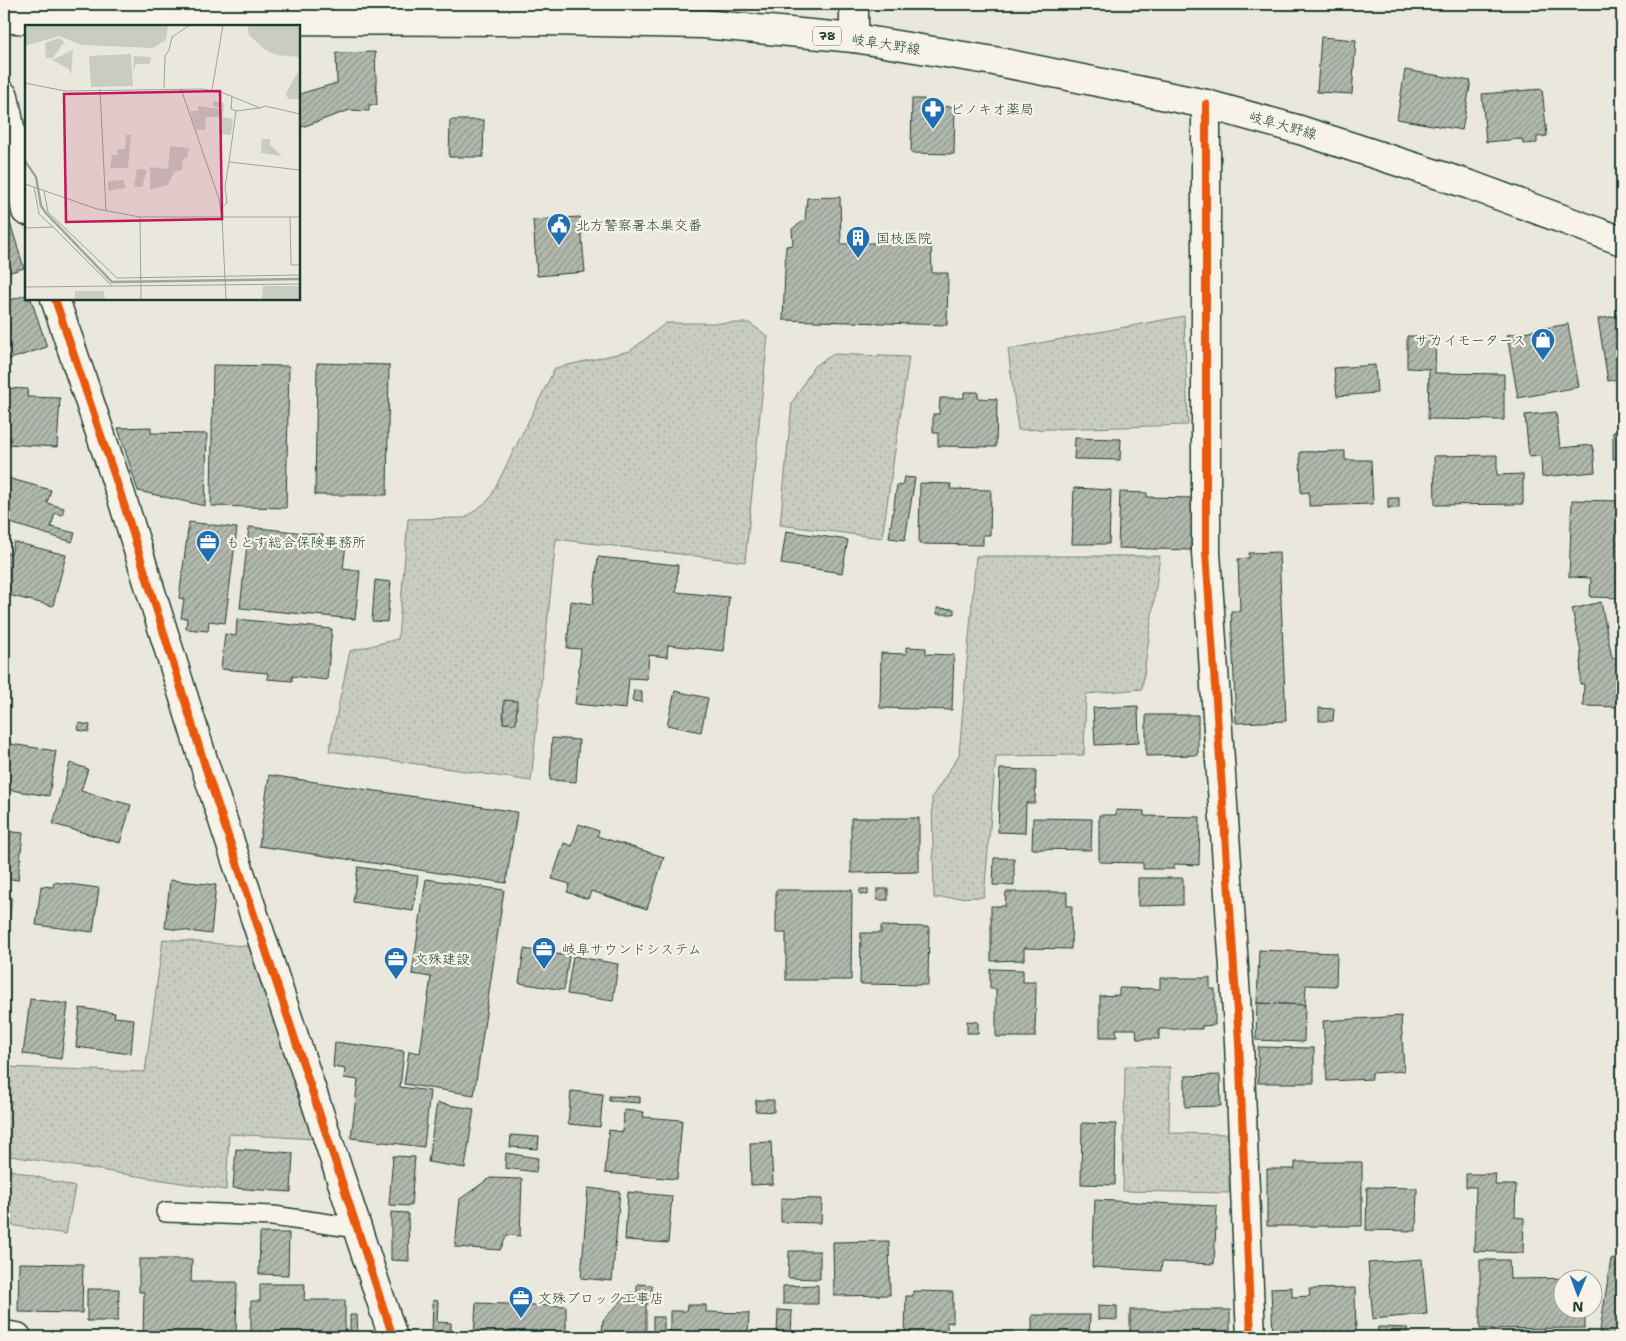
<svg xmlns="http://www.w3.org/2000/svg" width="1626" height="1341" font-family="'Shantell Sans','Klee One',sans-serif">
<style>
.grass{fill:url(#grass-dots);stroke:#74847a}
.building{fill:url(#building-hatch);stroke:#1f3d34}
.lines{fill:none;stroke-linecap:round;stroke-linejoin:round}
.service-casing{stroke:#1f3d34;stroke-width:22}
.minor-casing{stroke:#1f3d34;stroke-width:31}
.primary-casing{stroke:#1f3d34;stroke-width:31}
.service{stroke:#f7f3e8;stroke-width:19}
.minor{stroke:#f7f3e8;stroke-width:28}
.primary{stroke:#f7f3e8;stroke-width:28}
.cycleway-casing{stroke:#f7f3e8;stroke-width:11}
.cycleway{stroke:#e8590c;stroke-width:8}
.labels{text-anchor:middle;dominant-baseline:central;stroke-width:4.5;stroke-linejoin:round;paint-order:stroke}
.shield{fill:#f7f3e8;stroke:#60746a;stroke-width:1}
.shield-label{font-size:12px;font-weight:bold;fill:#1f3d34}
.street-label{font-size:14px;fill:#1f3d34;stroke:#f7f3e8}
.poi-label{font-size:14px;fill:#1f3d34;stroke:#f7f3e8;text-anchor:start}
.inset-river{fill:none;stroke:#9ca69c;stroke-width:2.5}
.inset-road{fill:none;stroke:#99a499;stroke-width:1}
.view{fill:#c2185b;fill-opacity:0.15;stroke:#c2185b;stroke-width:2.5}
.inset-edge{fill:none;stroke:#1f3d34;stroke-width:2.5}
</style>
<defs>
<pattern id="grass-dots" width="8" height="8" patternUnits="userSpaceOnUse" patternTransform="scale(1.25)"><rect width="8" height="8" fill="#c8ccc1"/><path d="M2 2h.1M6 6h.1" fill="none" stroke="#abb0a6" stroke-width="1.8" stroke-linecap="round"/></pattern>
<pattern id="building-hatch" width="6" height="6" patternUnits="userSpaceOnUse" patternTransform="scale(1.25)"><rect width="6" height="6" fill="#b2b8ae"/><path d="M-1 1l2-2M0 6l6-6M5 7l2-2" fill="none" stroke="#90978e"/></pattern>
</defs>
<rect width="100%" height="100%" fill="#eae8dd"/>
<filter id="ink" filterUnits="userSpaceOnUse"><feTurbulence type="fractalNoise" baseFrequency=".02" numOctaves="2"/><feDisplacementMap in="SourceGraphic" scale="10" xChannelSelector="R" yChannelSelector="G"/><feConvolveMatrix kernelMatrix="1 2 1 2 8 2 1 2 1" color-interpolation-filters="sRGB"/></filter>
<g filter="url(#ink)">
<g class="grass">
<polygon points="1184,316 1188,425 1018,430 1008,349"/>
<polygon points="666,323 749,323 768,336 745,562 556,539 531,781 329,751 350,651 398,639 408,519 465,518 489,500 555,368 630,351"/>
<polygon points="834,354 909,357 882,538 780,525 792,403 814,366"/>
<polygon points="976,556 1160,556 1142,689 1086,694 1084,755 996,756 984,897 934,898 932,797 959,755"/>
<polygon points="4,897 12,897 4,976"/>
<polygon points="163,939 256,947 316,1139 229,1134 226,1190 4,1155 5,1067 145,1072"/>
<polygon points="1125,1066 1170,1067 1169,1133 1230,1134 1229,1193 1123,1191"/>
<polygon points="4,1168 75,1187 66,1234 4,1224"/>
</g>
<g class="building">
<polygon points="1321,37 1356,40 1352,94 1317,92"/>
<polygon points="375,52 377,105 369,105 369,111 350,110 299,128 299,94 337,83 336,53"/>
<polygon points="1405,70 1471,81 1462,130 1397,119"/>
<polygon points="1542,89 1547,136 1537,137 1537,143 1523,144 1522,139 1486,142 1482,94"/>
<polygon points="912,99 924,99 924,106 955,107 954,154 911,153"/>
<polygon points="450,120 484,120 483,157 449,157"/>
<polygon points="840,197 841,244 931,241 932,273 948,273 947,325 783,320 786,246 793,245 792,229 805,220 807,198"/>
<polygon points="7,213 24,268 4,274 4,214"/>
<polygon points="580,217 585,272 537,276 533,220"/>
<polygon points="26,295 26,299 31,299 47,347 4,361 4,302"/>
<polygon points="1622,315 1622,378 1608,381 1598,319"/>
<polygon points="1568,324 1579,387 1518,398 1507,335"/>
<polygon points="1407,336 1436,336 1435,373 1504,374 1504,420 1428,419 1429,369 1407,368"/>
<polygon points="317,363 389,365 387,495 315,495"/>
<polygon points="213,365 289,366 286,508 211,506"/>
<polygon points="1375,365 1377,393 1337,396 1334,368"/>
<polygon points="4,388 28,389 27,397 60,398 57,447 6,444 6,437 4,437"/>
<polygon points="964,392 978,392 978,398 997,399 996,447 938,446 938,433 933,433 933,414 939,414 940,398 964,398"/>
<polygon points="1556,412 1560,448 1593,445 1595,472 1542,477 1541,456 1529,457 1525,415"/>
<polygon points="151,427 151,433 207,434 205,506 138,491 118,428"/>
<polygon points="1613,432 1622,432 1622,458 1613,459"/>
<polygon points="1075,438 1121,439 1120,460 1074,459"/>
<polygon points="1345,451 1345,460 1371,460 1373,504 1309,506 1309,492 1301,493 1300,452"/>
<polygon points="1497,455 1497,475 1523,474 1523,504 1435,505 1434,456"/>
<polygon points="4,477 51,490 47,503 64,508 62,515 55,513 51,527 75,533 72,542 4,521"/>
<polygon points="904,477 915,478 905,540 889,538 897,485 902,486"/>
<polygon points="920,483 951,484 950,489 991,490 990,535 983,535 983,545 919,544"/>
<polygon points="1074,488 1111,490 1109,544 1072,544"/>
<polygon points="1120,492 1147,493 1147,497 1193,498 1191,550 1118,548"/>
<rect x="1388" y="498" width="11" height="10"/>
<polygon points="1572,500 1622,501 1622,598 1590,597 1591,578 1569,577"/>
<polygon points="189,522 237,528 225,623 209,621 208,631 186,629 187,618 181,618 184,599 179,598"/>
<polygon points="249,527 323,535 322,542 346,544 343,569 360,571 355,619 240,608"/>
<polygon points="786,531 848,540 842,573 781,564"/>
<polygon points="14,542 66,555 53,606 4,594 4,552 11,554"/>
<polygon points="1279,552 1286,721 1236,723 1231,611 1240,611 1238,559 1249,558 1249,553"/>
<polygon points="598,557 678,565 676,592 729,597 724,651 668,645 667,657 649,655 647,679 629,678 626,709 575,704 581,649 567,648 571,601 593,604"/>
<polygon points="375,580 391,582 387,622 372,621"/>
<polygon points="1601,602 1612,658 1622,658 1622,707 1583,706 1584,684 1580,684 1581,652 1572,609"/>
<polygon points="937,608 954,609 954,614 937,614"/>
<polygon points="237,619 332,629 327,680 292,676 292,681 267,679 268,673 221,669 225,634 236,636"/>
<polygon points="906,647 926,648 926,654 954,655 952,710 880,708 881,653 906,654"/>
<polygon points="634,690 642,691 642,702 632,701"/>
<polygon points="675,691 708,698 701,732 667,725"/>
<polygon points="504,700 517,701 516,724 503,723"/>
<polygon points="1138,706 1139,743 1095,745 1093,708"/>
<polygon points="1319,708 1334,709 1333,721 1319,721"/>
<polygon points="1146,715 1198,715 1198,755 1146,756"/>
<polygon points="79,723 90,725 89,732 78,730"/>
<polygon points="552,738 579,740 576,782 550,780"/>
<polygon points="4,743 56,751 49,796 4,789"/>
<polygon points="70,763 88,769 81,791 131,805 120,843 53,824"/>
<polygon points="1000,769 1036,770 1035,803 1026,803 1025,833 998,832"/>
<polygon points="269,775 517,812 506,883 259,846"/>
<polygon points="1116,810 1144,811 1144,816 1200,817 1199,865 1174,864 1174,869 1143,869 1143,863 1099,862 1099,815 1116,815"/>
<polygon points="851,818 919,818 919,872 851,873"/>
<polygon points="1033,818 1092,819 1091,850 1032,849"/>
<polygon points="579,824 599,831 597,836 664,857 647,909 591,891 588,899 567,892 570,884 552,879 564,843 572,846"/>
<polygon points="4,831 23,833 18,880 4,878"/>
<polygon points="994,858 1014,858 1014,886 993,885"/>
<polygon points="358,867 418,876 413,911 353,902"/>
<polygon points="1138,878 1183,878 1183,905 1138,906"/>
<polygon points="426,879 504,890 474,1095 404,1084 409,1051 420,1053 431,977 412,974"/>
<polygon points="170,880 216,885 211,934 165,928"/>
<polygon points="54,882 99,888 93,932 36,925 41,886 53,887"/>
<polygon points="860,889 868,889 868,895 860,894"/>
<rect x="877" y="889" width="11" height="11"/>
<polygon points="776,890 852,890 851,980 786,980 786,933 776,933"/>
<polygon points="1006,892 1067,892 1067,906 1072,906 1071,949 1024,948 1024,960 991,961 991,906 1005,906"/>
<polygon points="881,926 929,927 928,985 860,984 861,933 881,933"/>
<polygon points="524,949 569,956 564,990 519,983"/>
<polygon points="1259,950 1337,953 1336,986 1306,985 1305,1005 1257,1003"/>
<polygon points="573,956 618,964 613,1001 567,994"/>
<polygon points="990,969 1023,970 1023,982 1036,982 1035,1037 996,1037 996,989 990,989"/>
<polygon points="1160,978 1210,978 1210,989 1215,989 1215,1025 1202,1026 1202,1029 1159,1029 1159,1039 1137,1039 1136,1029 1116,1029 1117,1037 1100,1037 1100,996 1119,995 1119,988 1160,989"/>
<polygon points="30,999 68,1004 61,1059 23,1054"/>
<polygon points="1257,1003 1305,1005 1304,1042 1256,1040"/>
<polygon points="80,1008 115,1013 114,1017 134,1019 131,1054 76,1047"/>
<polygon points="1401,1016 1404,1071 1372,1073 1372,1079 1327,1081 1323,1021"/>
<polygon points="967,1021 978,1022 978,1033 967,1033"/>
<polygon points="335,1042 404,1051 400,1087 430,1091 424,1147 351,1138 358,1080 344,1078 345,1069 333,1067"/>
<polygon points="1258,1047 1314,1048 1314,1083 1258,1083"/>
<polygon points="1220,1075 1221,1106 1185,1107 1185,1076"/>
<polygon points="571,1091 603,1094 600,1127 568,1124"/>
<polygon points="609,1096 640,1097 640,1103 609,1101"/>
<polygon points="756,1100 774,1100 774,1112 755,1111"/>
<polygon points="437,1103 474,1109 465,1168 428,1162"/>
<polygon points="624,1110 644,1112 643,1117 682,1120 677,1179 605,1173 609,1130 623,1132"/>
<polygon points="1082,1123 1116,1124 1115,1185 1081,1184"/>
<polygon points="511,1135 539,1137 538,1149 510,1147"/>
<polygon points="771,1142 773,1184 751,1185 750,1143"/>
<polygon points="236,1149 293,1153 291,1192 233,1188"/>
<polygon points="506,1153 538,1158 536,1172 505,1168"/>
<polygon points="393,1156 415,1157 411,1206 389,1205"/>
<polygon points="1295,1162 1362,1162 1362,1226 1267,1226 1267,1169 1295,1169"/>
<polygon points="1466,1174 1496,1174 1495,1185 1516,1185 1515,1217 1524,1218 1523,1253 1474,1251 1476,1187 1466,1187"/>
<polygon points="490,1178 522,1179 520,1236 507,1235 500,1250 455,1247 460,1199"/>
<polygon points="1367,1187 1417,1188 1416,1231 1366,1230"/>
<polygon points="588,1188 620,1192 612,1281 581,1278"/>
<polygon points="628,1192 672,1196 668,1243 625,1240"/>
<polygon points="781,1198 822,1199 821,1223 781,1222"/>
<polygon points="1095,1200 1217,1206 1214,1264 1162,1262 1161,1271 1092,1267"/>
<polygon points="391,1212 408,1213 409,1261 391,1260"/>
<polygon points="4,1230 7,1231 4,1267"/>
<polygon points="260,1233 289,1233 288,1275 259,1274"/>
<polygon points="889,1241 890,1295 834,1296 833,1242"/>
<polygon points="789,1251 820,1251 820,1279 788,1278"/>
<polygon points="139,1259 192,1259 191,1282 237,1282 236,1337 143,1337 144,1292 139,1292"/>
<polygon points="1422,1259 1427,1314 1373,1319 1368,1263"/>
<polygon points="1611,1259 1622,1260 1622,1337 1599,1337"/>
<polygon points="1480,1260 1509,1260 1510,1279 1585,1278 1564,1278 1564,1308 1585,1308 1585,1328 1480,1329"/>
<polygon points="19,1263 83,1264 82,1313 18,1312"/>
<polygon points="260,1284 305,1284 304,1300 345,1300 345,1337 251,1337 251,1301 260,1301"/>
<polygon points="637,1284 652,1285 652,1304 646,1304 646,1337 602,1337 603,1320 629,1293 637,1293"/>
<polygon points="818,1285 818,1304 783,1304 783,1286"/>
<polygon points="1292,1287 1292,1297 1310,1296 1309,1289 1355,1288 1356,1337 1273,1337 1271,1288"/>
<polygon points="87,1289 119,1289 118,1321 87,1321"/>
<polygon points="913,1291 953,1292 953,1323 947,1322 947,1337 905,1337 906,1296 913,1296"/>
<polygon points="433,1300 438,1301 437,1322 451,1323 451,1334 468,1334 468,1337 440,1337 440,1333 432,1333"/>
<polygon points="476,1303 566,1306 566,1332 560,1332 560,1337 474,1337"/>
<polygon points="687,1305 706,1305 706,1312 749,1313 748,1337 670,1337 670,1311 686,1311"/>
<polygon points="1098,1305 1117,1306 1117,1320 1098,1319"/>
<polygon points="778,1310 792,1311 791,1336 777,1335"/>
<rect x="1130" y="1310" width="100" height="27"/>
<polygon points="350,1315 357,1315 358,1337 350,1337"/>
<polygon points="1032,1315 1090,1315 1089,1337 1003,1337 1003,1332 1032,1333"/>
<rect x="653" y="1317" width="11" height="20"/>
<polygon points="1378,1327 1408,1328 1408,1337 1377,1337"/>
<polygon points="592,1332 597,1332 597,1337 589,1337"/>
</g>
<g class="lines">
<defs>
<polyline id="service" points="166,1212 273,1216 357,1228"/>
<g id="minor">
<polyline points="854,38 854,4"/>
<polyline points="4,96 26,211"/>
<polyline points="1206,104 1206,552 1239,1042 1251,1337"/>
<polyline points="55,299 120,492 206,769 393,1337"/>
<polyline points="4,1335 17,1337"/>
</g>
<polyline id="primary" points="4,19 545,21 703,24 854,38 994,61 1206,104 1300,130 1470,185 1622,241"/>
</defs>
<use href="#service" class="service-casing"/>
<use href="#minor" class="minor-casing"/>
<use href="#primary" class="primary-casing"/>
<use href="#service" class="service"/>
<use href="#minor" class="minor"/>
<use href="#primary" class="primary"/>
<defs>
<g id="cycleway">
<polyline points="1206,104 1206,552 1239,1042 1251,1337"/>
<polyline points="55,299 120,492 206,769 393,1337"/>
</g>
</defs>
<use href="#cycleway" class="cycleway-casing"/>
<use href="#cycleway" class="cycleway"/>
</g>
</g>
<defs>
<symbol id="pharmacy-pin" viewBox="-11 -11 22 30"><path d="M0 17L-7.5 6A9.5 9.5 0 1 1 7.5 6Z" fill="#1f6fb2" stroke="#f7f3e8"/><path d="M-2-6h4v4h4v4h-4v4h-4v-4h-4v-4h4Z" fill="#fff"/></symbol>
<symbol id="civic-pin" viewBox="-11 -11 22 30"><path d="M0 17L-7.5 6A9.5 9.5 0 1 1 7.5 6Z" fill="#1f6fb2" stroke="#f7f3e8"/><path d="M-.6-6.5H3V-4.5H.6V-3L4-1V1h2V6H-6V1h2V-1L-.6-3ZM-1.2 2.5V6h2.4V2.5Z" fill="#fff"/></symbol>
<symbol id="building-pin" viewBox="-11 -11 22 30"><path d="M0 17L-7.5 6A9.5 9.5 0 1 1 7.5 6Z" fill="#1f6fb2" stroke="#f7f3e8"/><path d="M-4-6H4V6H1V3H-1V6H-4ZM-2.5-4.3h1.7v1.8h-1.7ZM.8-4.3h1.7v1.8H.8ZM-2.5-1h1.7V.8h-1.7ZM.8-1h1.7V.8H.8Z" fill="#fff"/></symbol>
<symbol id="shop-pin" viewBox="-11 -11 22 30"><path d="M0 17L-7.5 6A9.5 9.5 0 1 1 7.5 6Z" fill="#1f6fb2" stroke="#f7f3e8"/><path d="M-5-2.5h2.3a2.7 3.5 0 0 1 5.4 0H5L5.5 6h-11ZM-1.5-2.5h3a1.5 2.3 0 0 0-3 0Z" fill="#fff"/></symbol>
<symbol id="office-pin" viewBox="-11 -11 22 30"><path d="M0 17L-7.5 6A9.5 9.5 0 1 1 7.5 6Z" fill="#1f6fb2" stroke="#f7f3e8"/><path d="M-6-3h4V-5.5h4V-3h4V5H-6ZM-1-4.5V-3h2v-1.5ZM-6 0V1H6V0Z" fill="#fff"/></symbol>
</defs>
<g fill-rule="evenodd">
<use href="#pharmacy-pin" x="919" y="95" width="28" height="38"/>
<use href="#civic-pin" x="545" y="211" width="28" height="38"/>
<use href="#building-pin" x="844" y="224" width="28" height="38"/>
<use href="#shop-pin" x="1529" y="326" width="28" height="38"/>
<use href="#office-pin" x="194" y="528" width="28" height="38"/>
<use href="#office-pin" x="530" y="935" width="28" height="38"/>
<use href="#office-pin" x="382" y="945" width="28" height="38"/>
<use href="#office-pin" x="507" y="1284" width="28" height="38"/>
</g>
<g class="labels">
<rect class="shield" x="813" y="26.5" width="28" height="19" rx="4"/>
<g class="shield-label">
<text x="827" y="36">78</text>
</g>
<g class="street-label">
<text transform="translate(886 44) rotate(9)">岐阜大野線</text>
<text transform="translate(1283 125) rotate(16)">岐阜大野線</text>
</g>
<g class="poi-label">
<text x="950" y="109">ピノキオ薬局</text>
<text x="576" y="225">北方警察署本巣交番</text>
<text x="876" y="238">国枝医院</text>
<text x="1526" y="340" text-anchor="end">サカイモータース</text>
<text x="226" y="542">もとす総合保険事務所</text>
<text x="562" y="949">岐阜サウンドシステム</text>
<text x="414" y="959">文殊建設</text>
<text x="538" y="1298">文殊ブロック工事店</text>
</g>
</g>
<g transform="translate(25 25)">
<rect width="275" height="275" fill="#eae8dd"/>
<path d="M48 25 46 50 44 44 27 35ZM109 31 126 32 125 39H111L108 47ZM273 47 275 74H263L261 68ZM188 76 199 78 198 92 208 94 206 110 194 109 196 83 188 81ZM173 81 195 84V92H181L180 105 171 104 165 86H173ZM101 110H106L103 143H85L87 130H92V124H100ZM237 114H245V120L257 131 236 128ZM145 121 164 123 162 133 158 134 157 145 149 147 143 160 125 165V142L143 144ZM112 144 122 145 117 162H109ZM99 155 100 163 83 166V156ZM238 261H275V275H237Z" fill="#c8ccc1"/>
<path d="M0 0H143L141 15 128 23 57 20 34 11 0 21ZM222 0H275V32L251 30 239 24 224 10Z" fill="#c8ccc1"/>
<path d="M34 13 39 17 28 33H21L20 18Z" fill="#c8ccc1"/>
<path d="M106 29 108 61 66 62 64 31Z" fill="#c8ccc1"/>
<path d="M50 266H79L80 275H50Z" fill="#c8ccc1"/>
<path class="inset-river" d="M0 136 11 152 16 181 21 188 87 257 275 254"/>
<path class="inset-road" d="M0 58 40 66 178 64 196 67 235 83 240 81 275 89M139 63 140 31 144 25 147 12 165 0M75 64 81 186M156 64 194 174 197 192M187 65 198 0M207 71 206 84 211 86M204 137 211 86 235 83M0 159 72 184 115 192H275M9 162 14 189 28 202M19 166 23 187 92 253 275 250M196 183 202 178 200 162 204 137 275 145M115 192 116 275M197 192 201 275M265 192 266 240H275M0 203 28 202 87 261M0 262 275 259"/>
<path class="view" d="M195 66 197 194 41 197 39 69Z"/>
<rect width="275" height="275" class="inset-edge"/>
</g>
<rect width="1626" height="1341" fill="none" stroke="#f7f3e8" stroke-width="20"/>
<rect x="10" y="10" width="1606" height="1321" fill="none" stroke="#1f3d34" stroke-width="2" filter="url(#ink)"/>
<g transform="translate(1578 1294) rotate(181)"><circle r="24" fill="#f7f3e8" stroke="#a1aaa0"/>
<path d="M0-4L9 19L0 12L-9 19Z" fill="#1f6fb2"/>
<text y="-8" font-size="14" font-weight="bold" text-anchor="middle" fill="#1f3d34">N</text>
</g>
</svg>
